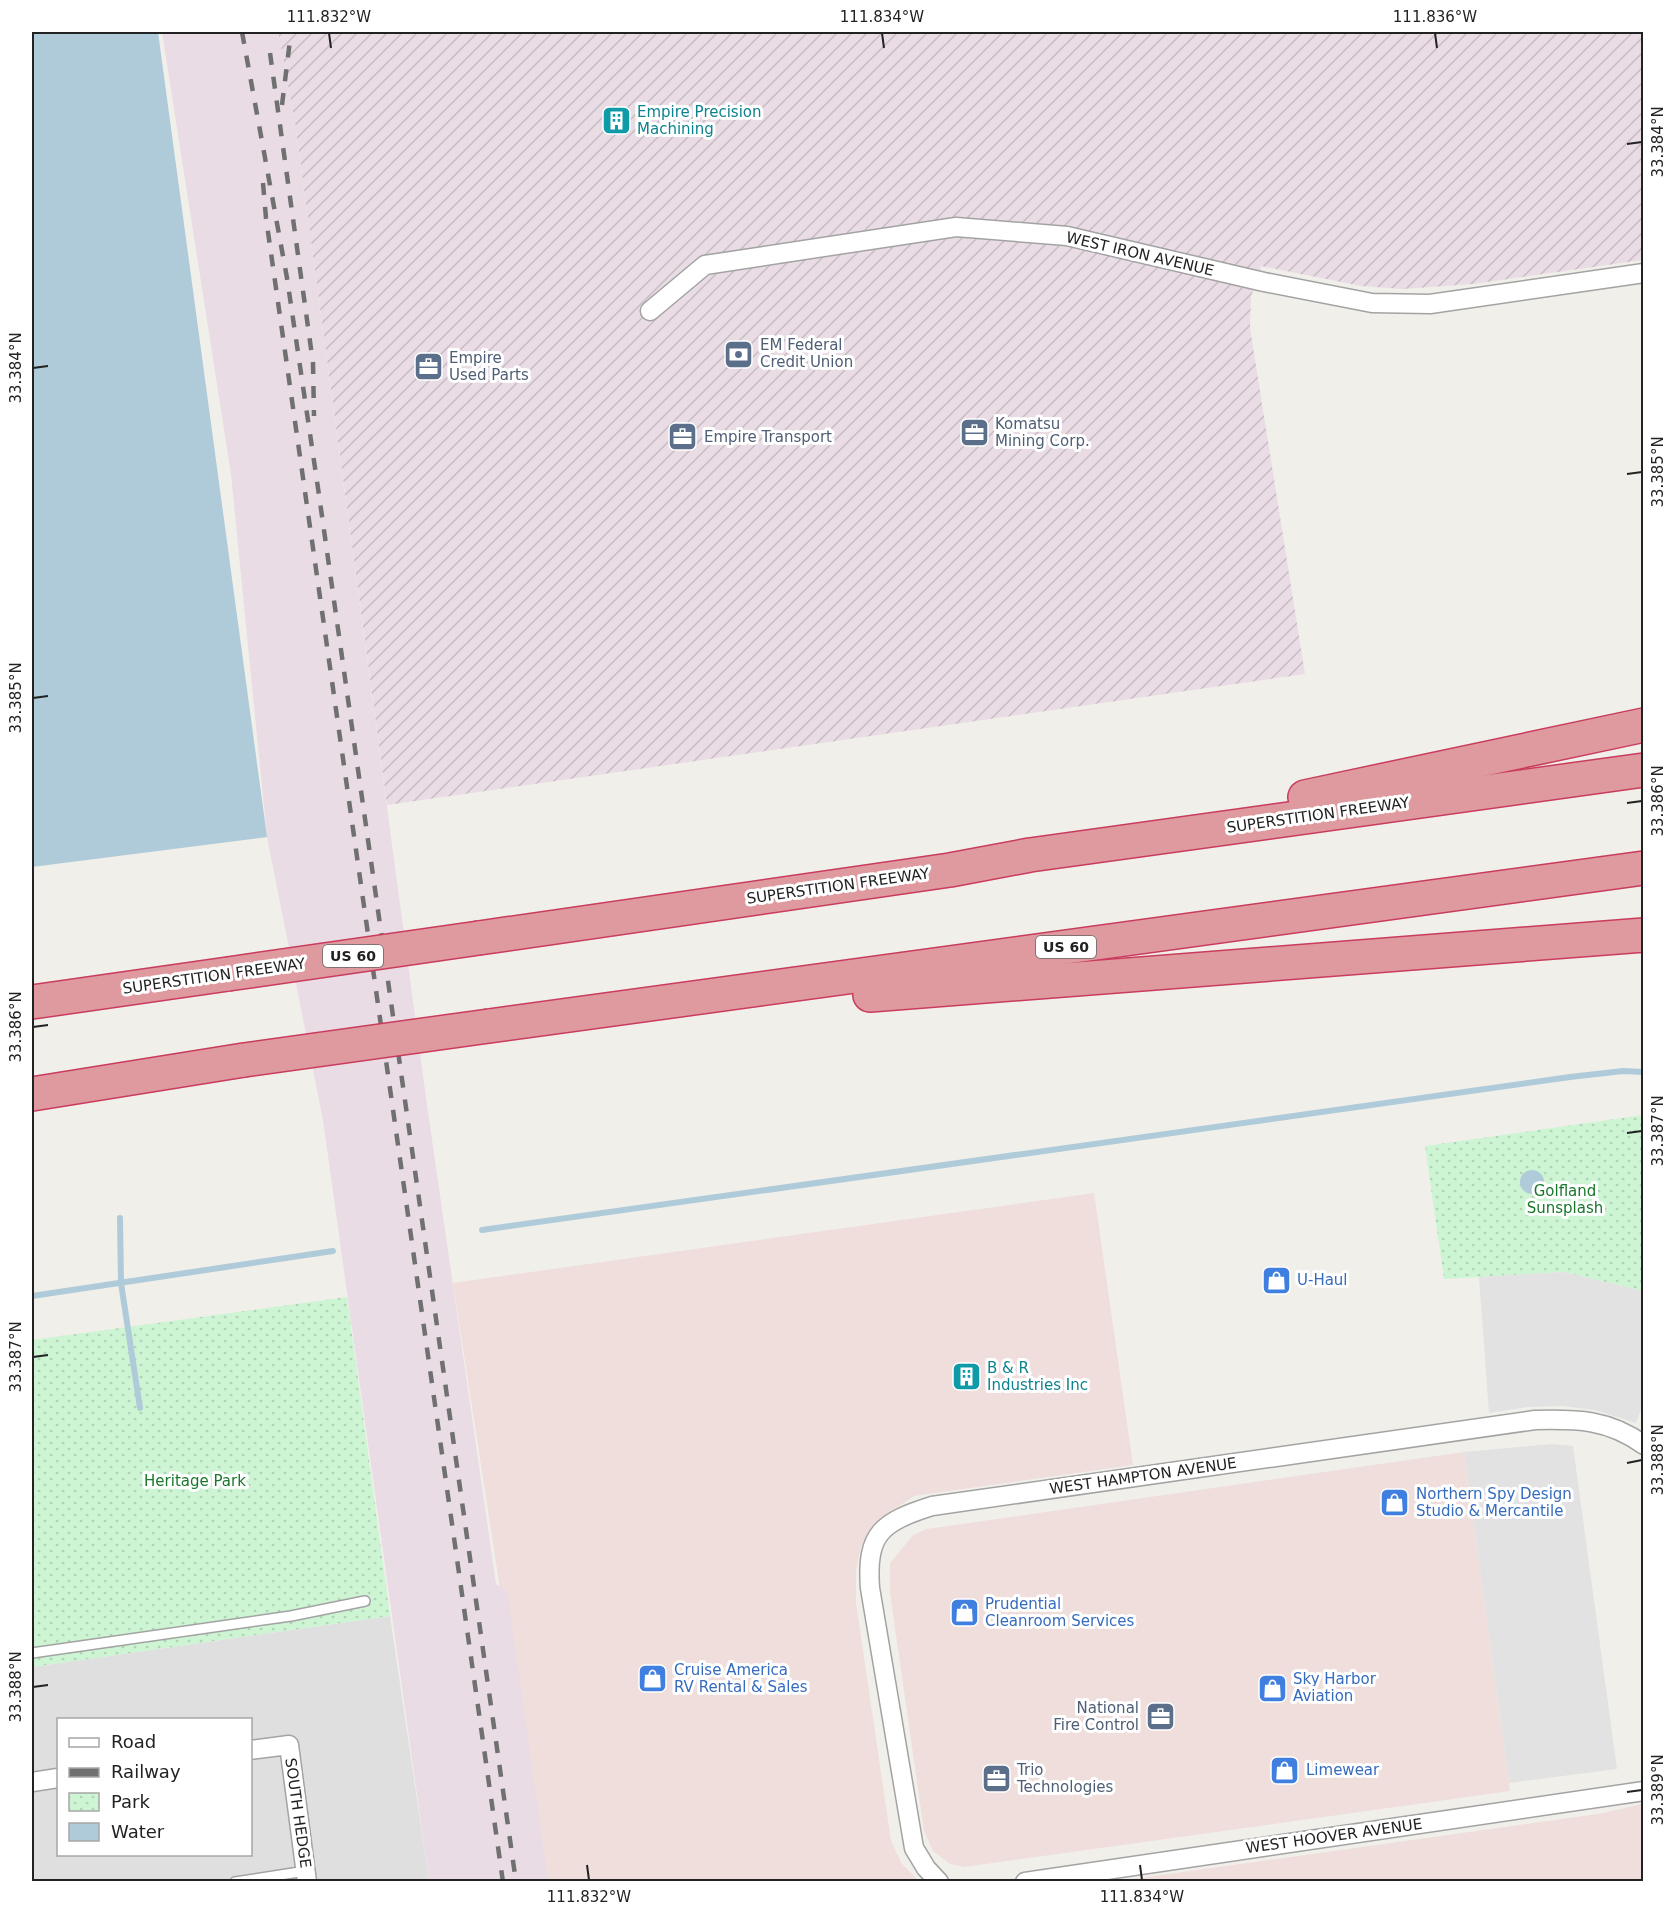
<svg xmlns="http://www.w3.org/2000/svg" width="1675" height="1913" font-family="'DejaVu Sans',sans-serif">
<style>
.residential{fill:#e0dfdf;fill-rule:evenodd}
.commercial{fill:#efdedb}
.industrial{fill:url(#industrial-furrows)}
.railway{fill:#e9dce5}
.park{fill:url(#park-dots)}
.parking{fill:#e2e2e2}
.water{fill:#afcbd9}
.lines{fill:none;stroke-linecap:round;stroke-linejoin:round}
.stream{stroke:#afcbd9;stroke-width:6}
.service-casing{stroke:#a3a3a3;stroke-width:12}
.minor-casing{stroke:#a3a3a3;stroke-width:21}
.motorway-casing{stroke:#c93c5d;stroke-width:36}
.service{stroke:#fff;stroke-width:9}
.minor{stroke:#fff;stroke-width:18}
.motorway{stroke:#df9aa0;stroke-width:33}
.rail{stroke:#707070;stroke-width:4.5;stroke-dasharray:12 12;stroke-linecap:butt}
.motorway-bridge-casing{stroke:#c93c5d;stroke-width:36;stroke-linecap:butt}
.motorway-bridge{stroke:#df9aa0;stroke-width:33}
.ticks{fill:none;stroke:#222;stroke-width:2}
.labels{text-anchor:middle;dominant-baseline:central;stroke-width:6;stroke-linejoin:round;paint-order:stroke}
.shield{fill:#fff;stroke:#646464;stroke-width:1.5}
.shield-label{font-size:14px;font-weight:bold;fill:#222}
.culture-label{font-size:15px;fill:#0d838f;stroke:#fff;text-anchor:start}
.street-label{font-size:15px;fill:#222;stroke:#fff}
.service-label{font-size:15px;fill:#4e5e75;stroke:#fff;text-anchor:start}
.park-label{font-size:15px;fill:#18772b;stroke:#fff}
.shop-label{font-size:15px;fill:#366cbe;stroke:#fff;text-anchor:start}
.neatline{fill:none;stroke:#222;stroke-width:2}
.ticks-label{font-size:15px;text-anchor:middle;fill:#222}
</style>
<defs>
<pattern id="industrial-furrows" width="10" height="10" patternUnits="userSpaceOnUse" patternTransform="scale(1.5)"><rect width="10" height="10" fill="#e9dce5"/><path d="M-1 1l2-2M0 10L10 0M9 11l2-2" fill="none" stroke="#c8bcc4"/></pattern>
<pattern id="park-dots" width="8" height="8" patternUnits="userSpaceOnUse" patternTransform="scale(1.5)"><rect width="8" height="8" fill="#cdf5d4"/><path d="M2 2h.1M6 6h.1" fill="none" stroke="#b0d2b6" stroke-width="1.8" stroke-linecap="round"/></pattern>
</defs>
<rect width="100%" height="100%" fill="#f1efea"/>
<path class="residential" d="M390 1616 429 1881H32V1667ZM58 1720H250V1854H58Z"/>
<g class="commercial">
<polygon points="1094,1193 1133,1465 914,1496 884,1516 869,1532 861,1546 856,1570 856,1603 891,1841 902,1864 919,1881 545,1881 453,1283"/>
<polygon points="1464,1452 1510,1791 964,1867 950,1864 933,1851 924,1831 890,1593 890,1563 913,1535 927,1529"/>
<polygon points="1643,1804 1643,1881 1119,1881 1598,1814"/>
</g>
<polygon class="industrial" points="278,32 1643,32 1643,260 1473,284 1403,289 1361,286 1261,266 1251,297 1250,328 1305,674 387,805 295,123"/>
<polygon class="railway" points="162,32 278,32 295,123 427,1105 496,1584 507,1590 548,1881 429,1881 323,1120 267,837 231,474"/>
<g class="park">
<polygon points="1643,1115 1643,1291 1564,1272 1444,1279 1425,1146"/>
<polygon points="347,1297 390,1616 32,1667 32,1340"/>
</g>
<g class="parking">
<polygon points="1564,1272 1643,1291 1643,1404 1636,1423 1595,1410 1562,1406 1528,1407 1489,1413 1479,1277"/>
<polygon points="1552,1444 1573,1446 1617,1769 1509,1783 1464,1452"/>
</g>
<g class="water">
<polygon points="32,32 158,32 267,837 32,867"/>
<circle cx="1532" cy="1182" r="12"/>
</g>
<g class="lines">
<g class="stream">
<polyline points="120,1218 121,1283 140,1408"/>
<polyline points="482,1230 1570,1077 1623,1071 1644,1072"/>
<polyline points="32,1296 333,1251"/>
</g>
<defs>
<g id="service">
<polyline points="32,1653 291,1616 365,1601"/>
<polyline points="235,1882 306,1871"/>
</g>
<g id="minor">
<polyline points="650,311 705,265 956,227 1067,236 1264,282 1372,303 1430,304 1644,273"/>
<polyline points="250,1750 289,1745 307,1882"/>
<polyline points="32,1782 58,1778"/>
<path d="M939 1882 926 1868 914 1848 870 1588C866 1533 882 1522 932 1506L1535 1420C1577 1419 1608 1419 1644 1445"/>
<polyline points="1025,1882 1644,1791"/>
</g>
<g id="motorway">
<polyline points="1305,797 1644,725"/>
<polyline points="479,938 950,870 1030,855 1644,770"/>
<polyline points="870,995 1644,935"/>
<polyline points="32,1002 228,974"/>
<polyline points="489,1026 1644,868"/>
<polyline points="32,1094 244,1060"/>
</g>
</defs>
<use href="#service" class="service-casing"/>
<use href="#minor" class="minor-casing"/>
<use href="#motorway" class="motorway-casing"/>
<use href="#service" class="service"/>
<use href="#minor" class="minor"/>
<use href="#motorway" class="motorway"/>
<g class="rail">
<polyline points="242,32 287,278 318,488 516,1882"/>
<polyline points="270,53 313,363 314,416"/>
<polyline points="282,105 291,32"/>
<polyline points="263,183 266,218 503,1882"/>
</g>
<defs>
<g id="motorway-bridge">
<polyline points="228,974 479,938"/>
<polyline points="244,1060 489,1026"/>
</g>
</defs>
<use href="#motorway-bridge" class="motorway-bridge-casing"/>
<use href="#motorway-bridge" class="motorway-bridge"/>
</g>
<path class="ticks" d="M329 33 331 48M882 33 884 48M1435 33 1437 48M1627 144 1642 142M33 368 48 366M1627 474 1642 472M33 698 48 696M1627 803 1642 801M33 1027 48 1025M1627 1133 1642 1131M33 1357 48 1355M1627 1463 1642 1460M33 1687 48 1685M1627 1792 1642 1790M587 1865 589 1880M1140 1865 1142 1880"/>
<defs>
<symbol id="building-square" viewBox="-11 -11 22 22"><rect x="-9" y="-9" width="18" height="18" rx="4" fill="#0f9aa8" stroke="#fff"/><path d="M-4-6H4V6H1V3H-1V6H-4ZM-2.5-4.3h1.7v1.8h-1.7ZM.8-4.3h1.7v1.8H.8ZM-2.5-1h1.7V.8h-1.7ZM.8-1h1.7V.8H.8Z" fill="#fff"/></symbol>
<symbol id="bank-square" viewBox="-11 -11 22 22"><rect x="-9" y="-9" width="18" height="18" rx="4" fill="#5c6f8a" stroke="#fff"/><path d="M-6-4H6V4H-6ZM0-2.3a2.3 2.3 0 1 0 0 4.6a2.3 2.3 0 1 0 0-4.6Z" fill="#fff"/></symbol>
<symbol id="office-square" viewBox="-11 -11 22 22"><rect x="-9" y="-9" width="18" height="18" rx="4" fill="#5c6f8a" stroke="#fff"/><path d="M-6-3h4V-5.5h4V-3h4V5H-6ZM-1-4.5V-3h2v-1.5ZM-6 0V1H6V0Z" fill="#fff"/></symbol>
<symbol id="shop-square" viewBox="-11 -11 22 22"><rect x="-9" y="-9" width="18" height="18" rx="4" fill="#3f7fe0" stroke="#fff"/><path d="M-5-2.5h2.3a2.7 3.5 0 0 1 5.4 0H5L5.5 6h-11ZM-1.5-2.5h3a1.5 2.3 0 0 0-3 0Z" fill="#fff"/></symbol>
</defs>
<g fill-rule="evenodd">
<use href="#building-square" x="600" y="104" width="33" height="33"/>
<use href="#bank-square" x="722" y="338" width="33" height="33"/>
<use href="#office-square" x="412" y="350" width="33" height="33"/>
<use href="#office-square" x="958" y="416" width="33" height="33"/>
<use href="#office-square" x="666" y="420" width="33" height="33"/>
<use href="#shop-square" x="1260" y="1264" width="33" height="33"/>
<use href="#building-square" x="950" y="1360" width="33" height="33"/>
<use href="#shop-square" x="1378" y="1486" width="33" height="33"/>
<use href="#shop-square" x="948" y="1596" width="33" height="33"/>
<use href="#shop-square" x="636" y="1662" width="33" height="33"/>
<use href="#shop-square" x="1256" y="1672" width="33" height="33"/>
<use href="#office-square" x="1144" y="1700" width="33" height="33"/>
<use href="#shop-square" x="1268" y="1754" width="33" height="33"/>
<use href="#office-square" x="980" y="1762" width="33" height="33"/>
</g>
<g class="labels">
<g class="shield">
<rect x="1036" y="936" width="60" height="22" rx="4.5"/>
<rect x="323" y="945" width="60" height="22" rx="4.5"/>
</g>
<g class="shield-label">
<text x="1066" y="947">US 60</text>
<text x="353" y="956">US 60</text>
</g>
<g class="culture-label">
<text x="637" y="112">Empire Precision<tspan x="637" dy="17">Machining</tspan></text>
<text x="987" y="1368">B &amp; R<tspan x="987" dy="17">Industries Inc</tspan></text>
</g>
<g class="street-label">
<text transform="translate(1140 254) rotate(13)">WEST IRON AVENUE</text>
<text transform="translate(1318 815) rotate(-8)">SUPERSTITION FREEWAY</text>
<text transform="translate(838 886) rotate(-8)">SUPERSTITION FREEWAY</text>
<text transform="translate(214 976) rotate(-8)">SUPERSTITION FREEWAY</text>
<text transform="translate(1143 1476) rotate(-8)">WEST HAMPTON AVENUE</text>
<text transform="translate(298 1813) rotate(82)">SOUTH HEDGE</text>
<text transform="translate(1334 1836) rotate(-8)">WEST HOOVER AVENUE</text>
</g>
<g class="service-label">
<text x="760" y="345">EM Federal<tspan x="760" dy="17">Credit Union</tspan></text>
<text x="449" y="358">Empire<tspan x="449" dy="17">Used Parts</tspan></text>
<text x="995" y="424">Komatsu<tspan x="995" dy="17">Mining Corp.</tspan></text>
<text x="704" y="437">Empire Transport</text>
<text x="1139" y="1708" text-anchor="end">National<tspan x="1139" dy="17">Fire Control</tspan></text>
<text x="1017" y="1770">Trio<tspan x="1017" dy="17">Technologies</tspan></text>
</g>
<g class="park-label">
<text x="1565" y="1191">Golfland<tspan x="1565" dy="17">Sunsplash</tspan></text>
<text x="195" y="1481">Heritage Park</text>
</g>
<g class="shop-label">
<text x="1297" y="1280">U-Haul</text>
<text x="1416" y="1494">Northern Spy Design<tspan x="1416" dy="17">Studio &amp; Mercantile</tspan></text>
<text x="985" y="1604">Prudential<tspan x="985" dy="17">Cleanroom Services</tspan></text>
<text x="674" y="1670">Cruise America<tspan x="674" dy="17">RV Rental &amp; Sales</tspan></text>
<text x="1293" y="1679">Sky Harbor<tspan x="1293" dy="17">Aviation</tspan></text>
<text x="1306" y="1770">Limewear</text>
</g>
</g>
<rect width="1675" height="1913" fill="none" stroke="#ffffff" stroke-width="66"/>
<rect x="57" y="1718" width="195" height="138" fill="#ffffff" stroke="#a7a7a7" stroke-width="1.5"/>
<rect x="69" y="1738" width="30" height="9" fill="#ffffff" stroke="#a7a7a7" stroke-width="1.5"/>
<text x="111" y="1748" font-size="18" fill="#222222">Road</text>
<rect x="69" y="1768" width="30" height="9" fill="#707070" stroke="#a7a7a7" stroke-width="1.5"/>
<text x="111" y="1778" font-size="18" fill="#222222">Railway</text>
<rect x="69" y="1793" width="30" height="18" fill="url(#park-dots)" stroke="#a7a7a7" stroke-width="1.5"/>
<text x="111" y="1808" font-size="18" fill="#222222">Park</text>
<rect x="69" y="1823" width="30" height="18" fill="#afcbd9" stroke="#a7a7a7" stroke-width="1.5"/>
<text x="111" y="1838" font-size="18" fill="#222222">Water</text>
<rect x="33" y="33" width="1609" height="1847" class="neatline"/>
<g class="ticks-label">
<text x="329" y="22">111.832°W</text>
<text x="882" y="22">111.834°W</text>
<text x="1435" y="22">111.836°W</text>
<text transform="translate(1658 142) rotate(-90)" y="5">33.384°N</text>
<text transform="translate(16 368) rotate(-90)" y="5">33.384°N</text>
<text transform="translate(1658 472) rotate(-90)" y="5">33.385°N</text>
<text transform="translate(16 698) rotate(-90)" y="5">33.385°N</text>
<text transform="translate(1658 801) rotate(-90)" y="5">33.386°N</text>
<text transform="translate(16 1027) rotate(-90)" y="5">33.386°N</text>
<text transform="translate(1658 1131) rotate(-90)" y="5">33.387°N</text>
<text transform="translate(16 1357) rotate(-90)" y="5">33.387°N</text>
<text transform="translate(1658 1460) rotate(-90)" y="5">33.388°N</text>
<text transform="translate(16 1687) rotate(-90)" y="5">33.388°N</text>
<text transform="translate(1658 1790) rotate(-90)" y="5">33.389°N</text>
<text x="589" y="1902">111.832°W</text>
<text x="1142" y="1902">111.834°W</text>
</g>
</svg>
